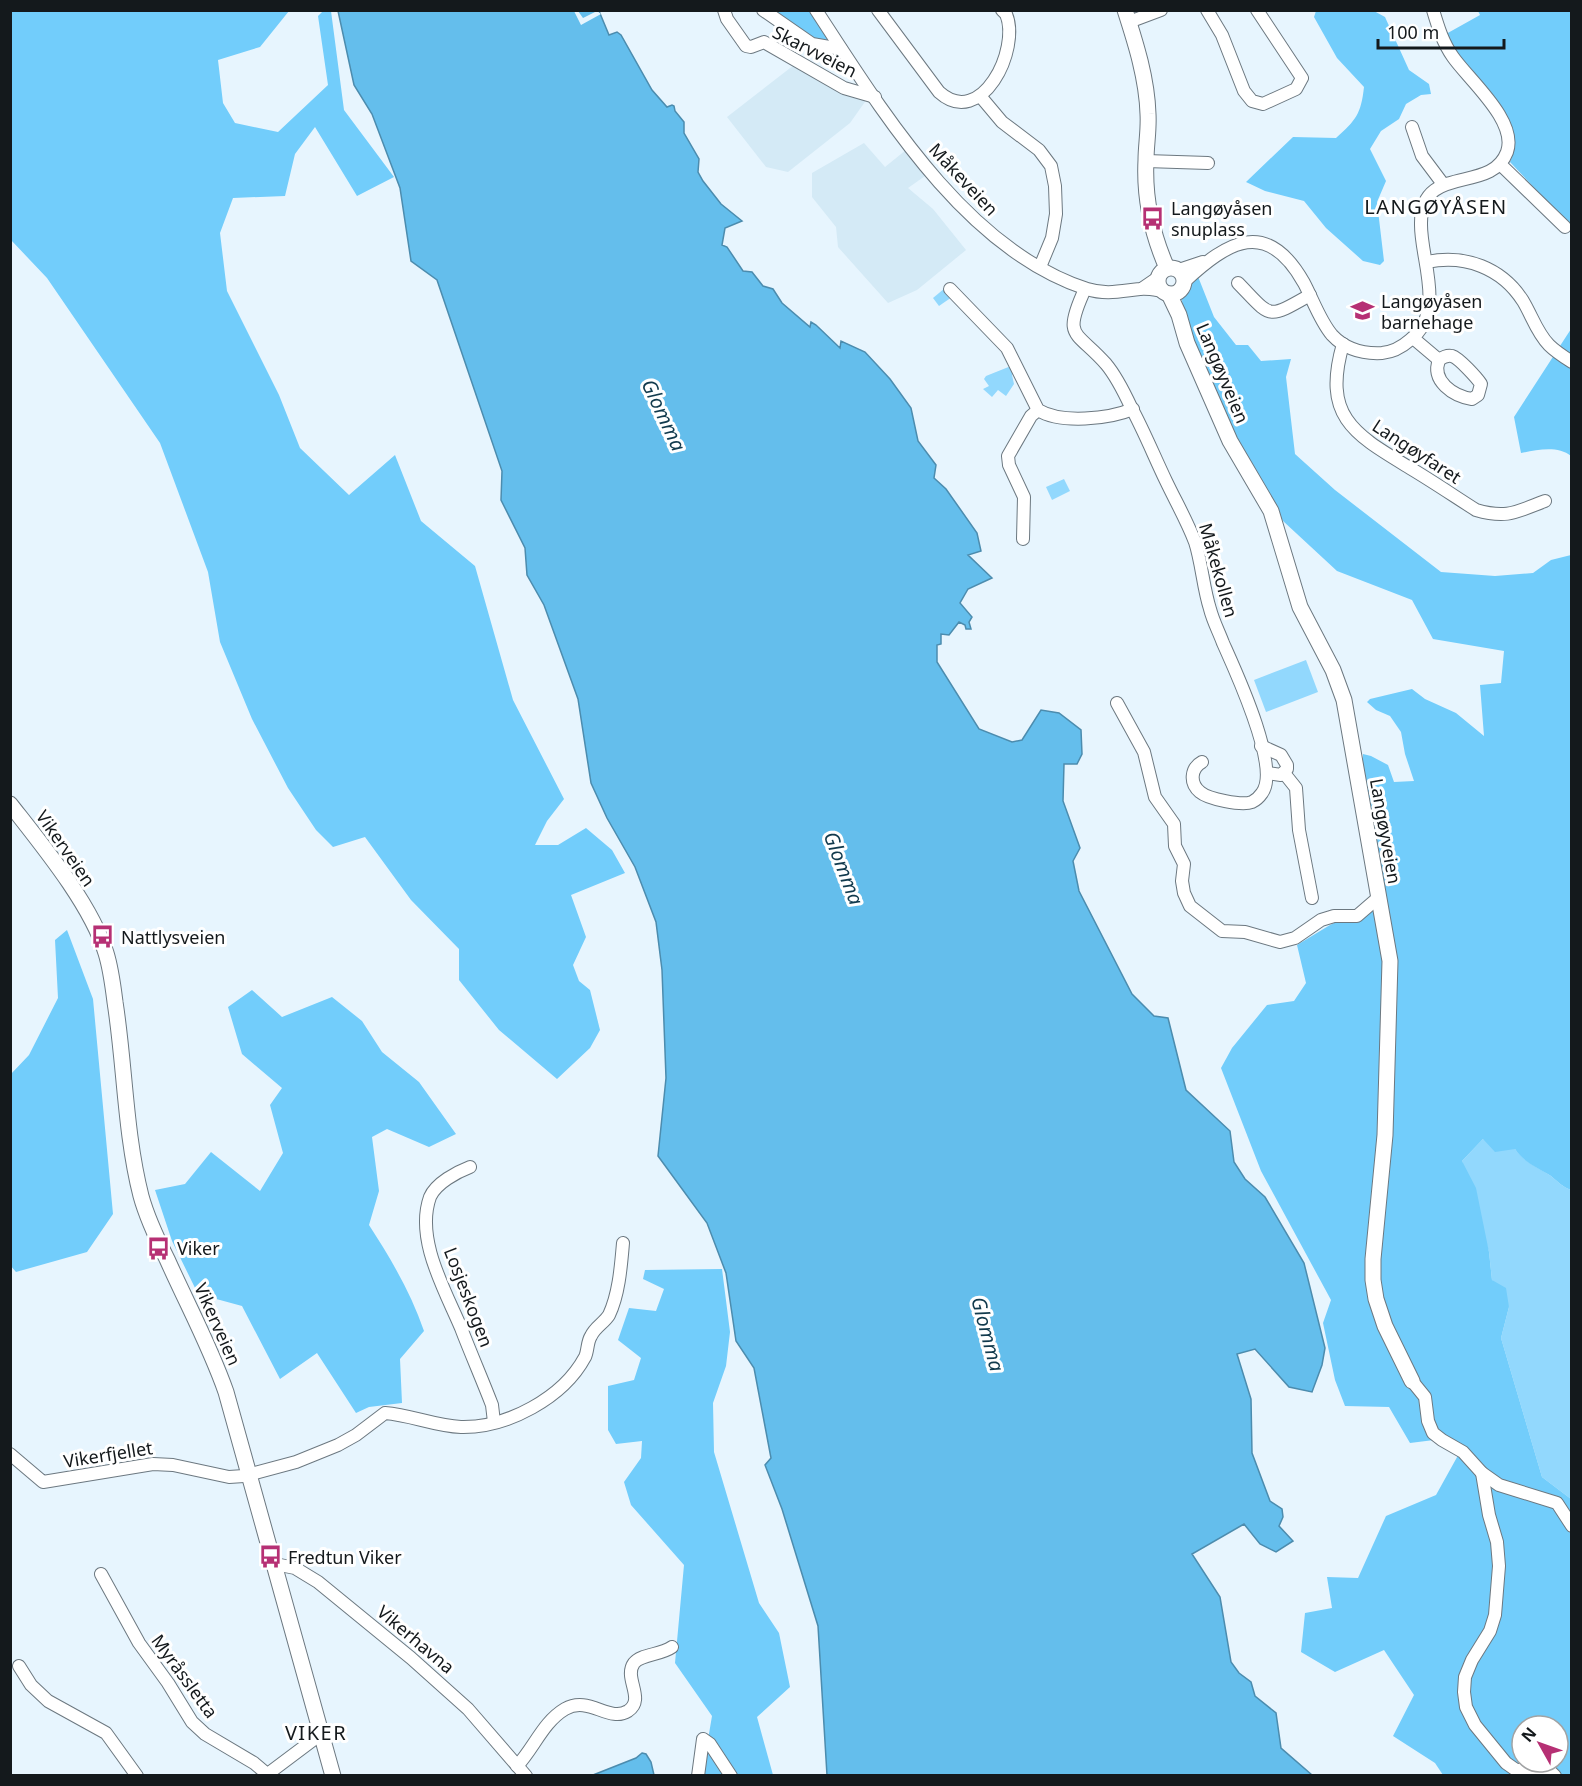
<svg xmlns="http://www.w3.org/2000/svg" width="1582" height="1786" font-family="'Noto Sans',sans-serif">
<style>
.built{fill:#d4eaf6}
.green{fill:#92d8fd}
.forest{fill:#72cdfb;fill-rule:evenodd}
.water{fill:#64beec;stroke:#4c8cae;stroke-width:1.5}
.pier{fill:#e7f5fe}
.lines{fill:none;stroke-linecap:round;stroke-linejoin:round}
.minor-casing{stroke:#6c7880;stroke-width:14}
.major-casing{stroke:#6c7880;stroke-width:17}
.minor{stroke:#fff;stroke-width:12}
.major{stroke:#fff;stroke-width:15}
.labels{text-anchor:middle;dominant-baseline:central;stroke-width:6;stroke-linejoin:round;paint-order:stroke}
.street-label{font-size:18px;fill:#14191c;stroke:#fff}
.poi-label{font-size:18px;fill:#14191c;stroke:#fff;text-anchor:start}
.neighbourhood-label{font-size:20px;letter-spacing:1.5px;fill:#14191c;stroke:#fff}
.water-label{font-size:20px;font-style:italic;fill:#113a4d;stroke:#fff}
</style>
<rect width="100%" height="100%" fill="#e7f5fe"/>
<g class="built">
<polygon points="794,65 867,99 850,123 788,172 766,167 727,117"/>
<polygon points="864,143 885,167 906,150 925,176 908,188 933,209 966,250 917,290 888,303 838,247 836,227 812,197 812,173"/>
</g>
<g class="green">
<polygon points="945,288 952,297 939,306 933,298"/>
<polygon points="1011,366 1014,373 1012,375 1014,384 1006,396 998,390 992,397 983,389 989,386 984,379 986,376"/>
<polygon points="1064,479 1070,491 1052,500 1046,487"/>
<polygon points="1306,660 1318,692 1266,712 1254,680"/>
<path d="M1483 1139 1515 1149C1524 1162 1537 1167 1551 1176 1558 1182 1563 1187 1571 1190V1499L1542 1477 1501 1338 1509 1307 1492 1280 1489 1252 1462 1161Z"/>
</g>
<g class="forest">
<polygon points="11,10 289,11 260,47 218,60 223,103 235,123 278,132 328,85 318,16 323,11 331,11 344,110 394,177 357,196 315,127 295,154 285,196 233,198 220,233 227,291 279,395 300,448 349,495 395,455 421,521 475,566 513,700 564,799 547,821 535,845 558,845 586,828 612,850 625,873 571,895 586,937 573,965 579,981 590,990 600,1030 590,1048 557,1079 499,1030 459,980 459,949 411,900 365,837 333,847 316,830 288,788 252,719 220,642 208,572 160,443 47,278 11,240"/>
<polygon points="771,11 812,11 830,36 824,44 805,35"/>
<path d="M1316 11H1374L1385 17 1409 70 1429 84 1431 94 1421 95 1406 104 1399 119 1381 131 1370 149 1386 181 1377 202 1384 261 1380 265 1363 261 1326 228 1304 201 1265 191 1246 182 1293 137 1336 138C1356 120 1361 114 1364 87L1337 58 1314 17Z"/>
<path d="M1478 11H1571V227L1510 162C1528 119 1481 85 1458 54 1453 48 1450 41 1446 34L1480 15Z"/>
<path d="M1197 274 1214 317 1236 345H1248L1261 361 1291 359 1286 377 1295 454 1335 490 1441 572 1495 576 1533 573 1551 560 1571 555V1190C1563 1187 1558 1182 1551 1176 1537 1167 1524 1163 1515 1149L1495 1152 1483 1139 1462 1161 1476 1188 1489 1252 1492 1280 1506 1288 1509 1307 1501 1338 1542 1477 1571 1499V1775H1443L1435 1763 1393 1736 1414 1695 1384 1650 1335 1672 1301 1652 1305 1613 1332 1608 1327 1577 1358 1578 1386 1516 1436 1495 1461 1450 1442 1439 1410 1443 1389 1407 1345 1406 1335 1380 1323 1323 1331 1300 1261 1171 1221 1068 1232 1048 1267 1005 1294 1001 1306 983 1297 945 1330 925 1363 909 1382 888 1363 785V754L1371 756 1388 765 1394 782 1414 781 1405 754 1401 732 1390 716 1376 710 1367 702 1370 699 1412 689 1425 699 1456 713 1484 736 1480 685 1501 683 1504 651 1433 639 1412 600 1337 571 1283 521 1226 427 1183 324 1182 298ZM1522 1726H1558V1762H1522Z"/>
<path d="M1571 329V456C1558 445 1536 450 1521 453L1514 417Z"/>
<polygon points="67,930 93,999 113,1214 87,1252 16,1272 10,1265 11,1074 29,1055 58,998 55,940"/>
<path d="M252 990 282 1017 332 997 362 1021 382 1052 419 1082 456 1134 429 1147 387 1129 372 1137 379 1191 369 1225C391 1259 411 1293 424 1331L400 1359 402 1403 369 1407 356 1413 317 1353 280 1379 242 1306 198 1294 172 1241 155 1190 185 1184 211 1152 260 1191 283 1153 270 1105 282 1088 242 1054 228 1007Z"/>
<polygon points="722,1269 730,1332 726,1366 713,1403 714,1452 759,1603 779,1633 790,1687 757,1717 773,1775 702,1775 712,1716 675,1663 684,1565 631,1505 624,1482 641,1458 642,1441 616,1444 608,1430 608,1386 634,1380 641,1358 618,1340 629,1308 656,1311 664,1289 643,1279 645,1270"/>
</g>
<g class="water">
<polygon points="338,11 599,11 609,35 617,32 621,35 652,90 667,107 672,105 674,106 675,111 684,122 684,133 699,159 698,172 703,181 721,204 742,221 725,228 722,245 727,247 743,271 752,272 763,286 773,289 782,303 810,327 811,322 816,325 840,348 841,341 865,352 890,379 911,408 918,441 936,465 934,478 946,489 977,533 981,551 968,555 992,578 968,589 960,603 972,617 969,622 971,629 966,629 965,625 959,622 949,635 941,634 941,644 937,645 937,662 979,729 1012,742 1022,740 1041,710 1059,713 1081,730 1082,754 1077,764 1064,764 1063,801 1080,848 1073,861 1079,891 1132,994 1154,1016 1168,1018 1186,1090 1230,1131 1234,1162 1245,1179 1265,1197 1304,1263 1325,1348 1322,1365 1312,1392 1289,1387 1255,1349 1237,1354 1251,1399 1252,1453 1270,1501 1282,1509 1283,1517 1279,1526 1293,1541 1276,1552 1260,1544 1244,1524 1192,1554 1220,1597 1231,1662 1239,1673 1251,1682 1255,1696 1276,1713 1281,1748 1312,1775 827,1775 818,1626 782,1509 765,1465 771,1458 754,1368 736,1341 726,1273 707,1223 658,1156 666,1078 662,970 656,922 635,867 607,818 591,783 578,699 544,605 527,575 525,548 501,500 502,471 437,280 411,261 400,188 372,114 354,85"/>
<polygon points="642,1753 646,1754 651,1762 654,1775 593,1775 636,1758"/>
</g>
<polygon class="pier" points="574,11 578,11 583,18 597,11 601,14 581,25"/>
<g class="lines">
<defs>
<g id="minor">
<polyline points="724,10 727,19 746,46 751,47 764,42 844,88 875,97"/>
<polyline points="763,10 812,44 841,49"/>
<path d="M816 10C882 111 966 250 1087 289 1106 295 1121 291 1140 289 1147 288 1156 290 1163 291"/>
<path d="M878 10 939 92C981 130 1021 49 1006 14L1002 10"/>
<polyline points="1207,10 1222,35 1244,91 1252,101 1263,104 1296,89 1302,78 1257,10"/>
<polyline points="1129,22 1161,10"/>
<polyline points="981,97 1002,122 1039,150 1051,166 1055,186 1056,214 1052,238 1040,267"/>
<polyline points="1412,127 1422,156 1443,184"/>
<polyline points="1146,161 1208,163"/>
<polyline points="1500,164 1565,227"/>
<path d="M1427 262C1465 254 1502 268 1523 301 1532 316 1537 333 1549 345 1556 352 1564 357 1572 362"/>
<polyline points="1179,270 1203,262"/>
<path d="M1184 282C1228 241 1267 217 1304 283 1313 300 1320 321 1332 335 1345 349 1363 354 1382 353 1393 352 1402 347 1410 340 1447 311 1420 260 1421 223 1421 162 1491 195 1507 152 1518 121 1469 80 1453 57 1443 43 1438 27 1433 10"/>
<path d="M1238 283C1272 318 1266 320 1310 295"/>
<polyline points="1143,288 1159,277"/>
<path d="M950 289 1007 348 1038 410C1061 424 1109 419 1133 409"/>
<path d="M1085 289C1062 339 1076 330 1106 364 1116 376 1124 392 1131 407 1144 431 1154 456 1166 481 1176 502 1187 521 1195 542 1202 564 1203 587 1210 609 1213 621 1219 632 1223 643 1235 670 1281 768 1262 793 1260 796 1256 800 1252 802 1242 806 1208 799 1200 792 1189 783 1191 768 1202 762"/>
<path d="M1413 338 1439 360C1431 381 1453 396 1472 399L1478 395 1481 384C1477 378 1459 358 1452 356 1447 355 1443 357 1439 360"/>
<path d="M1343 344C1322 417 1354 434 1410 468 1432 481 1454 496 1476 510 1507 519 1516 512 1545 501"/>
<polyline points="1023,539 1024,497 1009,465 1008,456 1031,416 1038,410"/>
<polyline points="1117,703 1144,752 1155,797 1174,824 1175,846 1184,864 1182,881 1184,893 1190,906 1222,931 1245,932 1280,942 1295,938 1321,920 1334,916 1357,916 1379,897"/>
<polyline points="1261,746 1281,755 1287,765 1287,769 1281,775 1267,773"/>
<polyline points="1284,773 1296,788 1299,830 1312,898"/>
<path d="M470 1167C457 1172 436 1183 430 1197 415 1239 445 1290 461 1328 471 1354 482 1379 492 1405L494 1422"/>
<polyline points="1412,1381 1425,1397 1428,1421 1433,1433 1442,1440 1463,1452 1482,1473 1499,1485 1557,1503 1572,1526"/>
<path d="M10 1454 43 1482 153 1464 173 1465 229 1477 244 1476 296 1462 338 1445 356 1435 385 1413C411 1415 435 1426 461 1427 507 1428 563 1398 585 1357 588 1351 587 1342 591 1336 595 1327 604 1323 609 1315 619 1294 621 1266 623 1243"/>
<polyline points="1482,1473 1489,1515 1497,1542 1499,1566 1495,1615 1490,1631 1472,1660 1465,1677 1464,1692 1466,1707 1475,1725 1506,1763 1516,1770 1548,1769 1555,1776"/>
<polyline points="275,1564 295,1568 318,1582 411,1658 468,1709 526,1776"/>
<polyline points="101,1574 139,1643 168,1683 192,1722 205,1734 254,1763 267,1774"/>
<polyline points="19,1666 31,1685 48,1701 106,1733 137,1776"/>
<path d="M517 1766C534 1748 543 1722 565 1709 589 1695 609 1723 628 1711 646 1699 623 1678 634 1663 641 1654 661 1655 672 1647"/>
<polyline points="265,1776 321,1734"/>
<polyline points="698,1776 703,1739 710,1744 731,1776"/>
</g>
<g id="major">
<path d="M1125 10C1136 44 1147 79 1148 114 1149 130 1146 145 1146 160 1144 198 1152 234 1167 268"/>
<circle cx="1171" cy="281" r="13"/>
<polyline points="1169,294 1179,315 1187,343 1230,441 1271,511 1300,607 1333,670 1344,700 1390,961 1385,1135 1373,1259 1373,1280 1376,1299 1385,1326 1412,1381"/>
<path d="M10 804C42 845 91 904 106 953 111 969 113 986 115 1002 125 1066 125 1133 141 1196 147 1218 157 1239 167 1259 187 1304 210 1346 226 1392L333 1776"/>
</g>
</defs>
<use href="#minor" class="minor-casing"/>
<use href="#major" class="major-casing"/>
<use href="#minor" class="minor"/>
<use href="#major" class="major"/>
</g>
<defs>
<symbol id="bus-bare" viewBox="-9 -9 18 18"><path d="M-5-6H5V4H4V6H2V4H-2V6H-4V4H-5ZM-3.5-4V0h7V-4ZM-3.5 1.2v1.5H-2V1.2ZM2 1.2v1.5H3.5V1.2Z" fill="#b63074" stroke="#fff" stroke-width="2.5" paint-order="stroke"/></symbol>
<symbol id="school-bare" viewBox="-9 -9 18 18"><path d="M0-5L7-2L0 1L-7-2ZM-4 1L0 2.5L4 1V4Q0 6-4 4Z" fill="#b63074" stroke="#fff" stroke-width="2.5" paint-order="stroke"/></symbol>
</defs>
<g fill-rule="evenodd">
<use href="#bus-bare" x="1136" y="202" width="33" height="33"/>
<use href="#school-bare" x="1346" y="294" width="33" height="33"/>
<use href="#bus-bare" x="86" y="920" width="33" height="33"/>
<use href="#bus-bare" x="142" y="1232" width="33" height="33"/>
<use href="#bus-bare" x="254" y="1540" width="33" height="33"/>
</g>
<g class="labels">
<g class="street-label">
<text transform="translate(815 51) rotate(27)">Skarvveien</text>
<text transform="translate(964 179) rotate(47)">Måkeveien</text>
<text transform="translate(1223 373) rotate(67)">Langøyveien</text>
<text transform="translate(1417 451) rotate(33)">Langøyfaret</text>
<text transform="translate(1219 570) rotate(74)">Måkekollen</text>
<text transform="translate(1386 831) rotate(80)">Langøyveien</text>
<text transform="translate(66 848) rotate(55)">Vikerveien</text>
<text transform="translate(469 1297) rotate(69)">Losjeskogen</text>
<text transform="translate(218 1324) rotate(66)">Vikerveien</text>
<text transform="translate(108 1454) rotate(-9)">Vikerfjellet</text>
<text transform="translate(416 1639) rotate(40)">Vikerhavna</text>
<text transform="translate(185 1676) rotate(54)">Myråssletta</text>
</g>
<g class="poi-label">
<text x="1171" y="208">Langøyåsen<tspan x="1171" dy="21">snuplass</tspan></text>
<text x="1381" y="301">Langøyåsen<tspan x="1381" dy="21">barnehage</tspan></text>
<text x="121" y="937">Nattlysveien</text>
<text x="177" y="1248">Viker</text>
<text x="288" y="1557">Fredtun Viker</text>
</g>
<g class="neighbourhood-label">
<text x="1436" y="206">LANGØYÅSEN</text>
<text x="316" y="1732">VIKER</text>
</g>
<g class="water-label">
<text transform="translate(664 415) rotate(65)">Glomma</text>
<text transform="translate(844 868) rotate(69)">Glomma</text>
<text transform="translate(988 1334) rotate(75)">Glomma</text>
</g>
</g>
<rect width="1582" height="1786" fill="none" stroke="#14191c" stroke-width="24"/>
<g transform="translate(1540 1744) rotate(310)"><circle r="28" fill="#ffffff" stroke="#a1a3a4" stroke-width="1.5"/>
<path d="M0-4.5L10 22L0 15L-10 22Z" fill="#b63074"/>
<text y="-9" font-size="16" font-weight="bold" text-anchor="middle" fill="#14191c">N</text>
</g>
<path d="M1378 39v9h126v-9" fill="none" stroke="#14191c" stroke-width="3"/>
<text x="1387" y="39" font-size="18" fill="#14191c" stroke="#ffffff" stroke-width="4.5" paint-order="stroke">100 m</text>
</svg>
